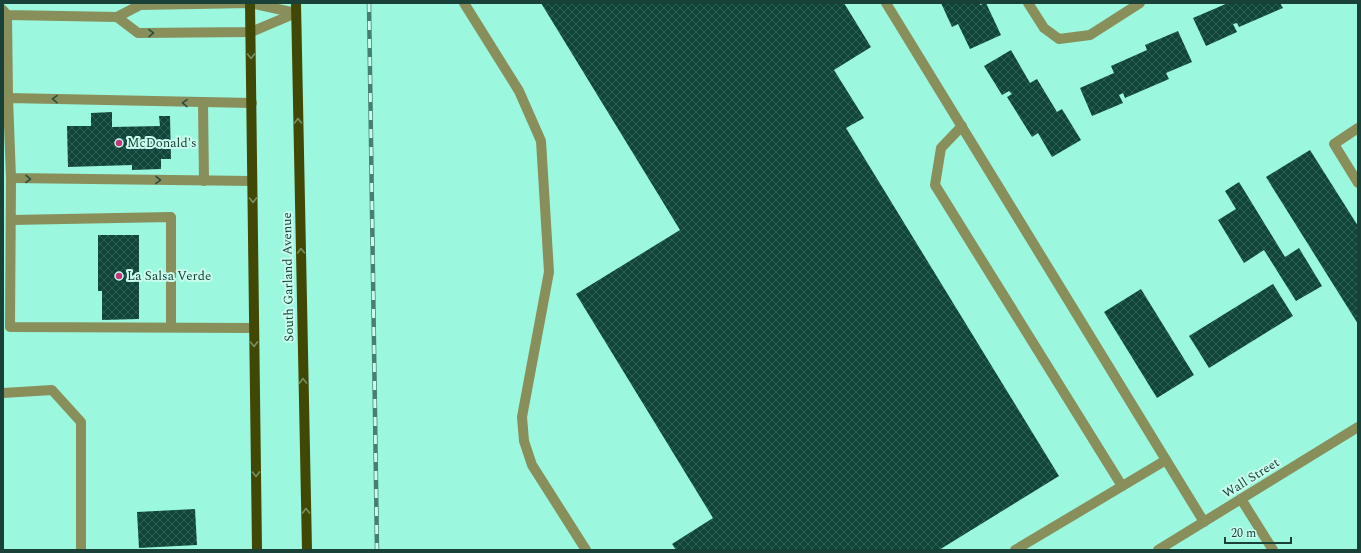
<svg xmlns="http://www.w3.org/2000/svg" width="1361" height="553" font-family="Spectral,serif">
<style>
.building{fill:url(#building-cross-hatch)}
.lines{fill:none;stroke-linecap:round;stroke-linejoin:round}
.minor{stroke:#888f5b;stroke-width:10}
.major{stroke:#414806;stroke-width:10}
.rail-casing{stroke:#467f71;stroke-width:4.5}
.rail{stroke:#c8fdee;stroke-width:3;stroke-dasharray:9;stroke-linecap:butt}
.oneway{stroke:#2a4d3d}
.oneway2{stroke:#779063}
.poi-dot{fill:#bf3879;stroke:#c8fdee;stroke-width:1.5}
.labels{text-anchor:middle;dominant-baseline:central;stroke-width:4;stroke-linejoin:round;paint-order:stroke}
.poi-label{font-size:13px;fill:#1a4138;stroke:#c8fdee;text-anchor:start}
.street-label{font-size:13px;fill:#1a4138;stroke:#c8fdee}
</style>
<defs>
<pattern id="building-cross-hatch" width="8" height="8" patternUnits="userSpaceOnUse"><rect width="8" height="8" fill="#104539"/><path d="M0 0l8 8M0 8l8-8" fill="none" stroke="#325f55"/></pattern>
</defs>
<rect width="100%" height="100%" fill="#9bf8df"/>
<g class="building">
<polygon points="541,3 844,3 871,47 834,70 864,118 846,128 1059,476 939,550 676,550 672,544 713,518 576,294 680,230"/>
<polygon points="941,3 980,3 980,5 986,3 1001,35 970,49 958,24 952,27"/>
<polygon points="1228,3 1280,3 1283,8 1239,27 1237,23 1233,24 1237,32 1206,46 1193,18"/>
<polygon points="1178,31 1192,62 1166,73 1169,79 1125,98 1123,93 1119,95 1123,103 1092,116 1080,88 1114,73 1111,66 1147,50 1145,45"/>
<polygon points="1011,50 1030,83 1037,79 1057,112 1062,109 1081,140 1052,157 1038,133 1032,137 1007,97 1012,94 1009,91 1002,95 984,66"/>
<polygon points="112,112 112,127 160,126 159,116 170,116 171,159 161,159 161,169 132,170 132,165 68,167 67,126 91,126 91,113"/>
<polygon points="1310,150 1358,226 1358,324 1266,177"/>
<polygon points="1239,182 1285,257 1299,248 1322,286 1296,301 1264,250 1244,263 1218,220 1236,209 1225,191"/>
<polygon points="98,235 139,235 139,319 102,320 102,291 98,291"/>
<polygon points="1273,284 1293,316 1209,368 1189,336"/>
<polygon points="1141,289 1194,375 1157,398 1104,312"/>
<polygon points="195,509 197,545 139,548 137,512"/>
</g>
<g class="lines">
<g class="minor">
<polyline points="464,3 519,91 541,141 549,272 522,417 524,441 532,465 586,550"/>
<polyline points="886,3 1204,522"/>
<polyline points="1028,3 1044,28 1059,39 1090,35 1140,3"/>
<polyline points="3,10 7,15 117,17 140,5 250,3 296,13"/>
<polyline points="7,15 8,98"/>
<polyline points="117,17 138,33 251,32 296,13"/>
<polyline points="203,103 204,181"/>
<polyline points="252,103 8,98 11,178 252,181"/>
<polyline points="962,126 941,148 935,185 1122,486"/>
<polyline points="1358,128 1334,144 1358,183"/>
<polyline points="11,178 10,327 254,328"/>
<polyline points="11,220 171,217 171,327"/>
<polyline points="3,393 52,390 81,422 81,550"/>
<polyline points="1241,499 1273,550"/>
<polyline points="1015,550 1166,460"/>
<polyline points="1158,550 1358,427"/>
</g>
<g class="major">
<polyline points="250,3 257,550"/>
<polyline points="296,3 307,550"/>
</g>
<defs>
<polyline id="rail" points="369,3 377,550"/>
</defs>
<use href="#rail" class="rail-casing"/>
<use href="#rail" class="rail"/>
</g>
<defs><path id="oneway-chevron" d="M-2-3.5L2.5 0L-2 3.5" fill="none" stroke-width="1.6" stroke-linecap="round" stroke-linejoin="round"/></defs>
<g class="oneway">
<use href="#oneway-chevron" transform="translate(151 33) rotate(-1)"/>
<use href="#oneway-chevron" transform="translate(55 99) rotate(-179)"/>
<use href="#oneway-chevron" transform="translate(185 103) rotate(-179)"/>
<use href="#oneway-chevron" transform="translate(28 179) rotate(1)"/>
<use href="#oneway-chevron" transform="translate(158 180) rotate(1)"/>
</g>
<g class="oneway2">
<use href="#oneway-chevron" transform="translate(251 56) rotate(89)"/>
<use href="#oneway-chevron" transform="translate(298 121) rotate(-91)"/>
<use href="#oneway-chevron" transform="translate(253 200) rotate(89)"/>
<use href="#oneway-chevron" transform="translate(301 251) rotate(-91)"/>
<use href="#oneway-chevron" transform="translate(254 344) rotate(89)"/>
<use href="#oneway-chevron" transform="translate(303 381) rotate(-91)"/>
<use href="#oneway-chevron" transform="translate(256 474) rotate(89)"/>
<use href="#oneway-chevron" transform="translate(306 511) rotate(-91)"/>
</g>
<g class="poi-dot">
<circle cx="119" cy="143" r="4"/>
<circle cx="119" cy="276" r="4"/>
</g>
<g class="labels">
<g class="poi-label">
<text x="127" y="143">McDonald's</text>
<text x="127" y="276">La Salsa Verde</text>
</g>
<g class="street-label">
<text transform="translate(288 277) rotate(-91)">South Garland Avenue</text>
<text transform="translate(1251 478) rotate(-32)">Wall Street</text>
</g>
</g>
<rect width="1361" height="553" fill="none" stroke="#1a4138" stroke-width="8"/>
<path d="M1225 537v6h66v-6" fill="none" stroke="#1a4138" stroke-width="2"/>
<text x="1231" y="537" font-size="12" fill="#1a4138" stroke="#c8fdee" stroke-width="3" paint-order="stroke">20 m</text>
</svg>
